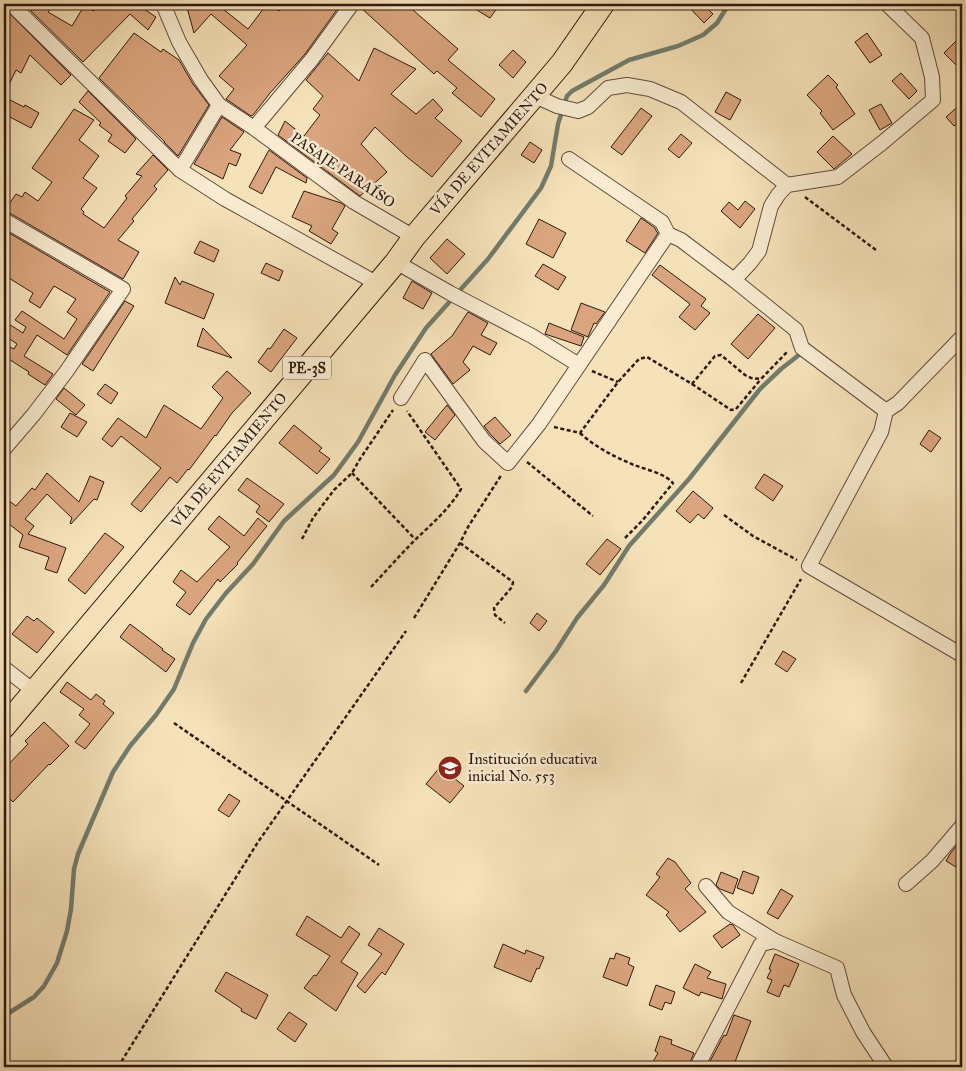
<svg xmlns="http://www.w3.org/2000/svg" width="966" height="1071" font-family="'IM FELL Great Primer',serif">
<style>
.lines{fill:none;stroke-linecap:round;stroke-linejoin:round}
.stream{stroke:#717c6d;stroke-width:4.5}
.building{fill:#daa57e;stroke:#30180f}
.minor-casing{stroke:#624a3a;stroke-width:16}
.trunk-casing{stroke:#30180f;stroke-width:24}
.path{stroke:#30180f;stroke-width:2.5;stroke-dasharray:4 2.5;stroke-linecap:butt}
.minor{stroke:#f9ecd2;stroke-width:14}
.trunk{stroke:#f6e2b9;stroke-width:22}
.labels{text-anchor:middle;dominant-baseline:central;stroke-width:5;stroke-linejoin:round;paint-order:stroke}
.shield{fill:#f9ecd2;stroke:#6c584a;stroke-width:1}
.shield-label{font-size:14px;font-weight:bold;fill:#30180f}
.street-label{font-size:15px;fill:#30180f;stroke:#f9ecd2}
.poi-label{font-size:15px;fill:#30180f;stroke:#f9ecd2;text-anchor:start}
</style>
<rect width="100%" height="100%" fill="#f6e2b9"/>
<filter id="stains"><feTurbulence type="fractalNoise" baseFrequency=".004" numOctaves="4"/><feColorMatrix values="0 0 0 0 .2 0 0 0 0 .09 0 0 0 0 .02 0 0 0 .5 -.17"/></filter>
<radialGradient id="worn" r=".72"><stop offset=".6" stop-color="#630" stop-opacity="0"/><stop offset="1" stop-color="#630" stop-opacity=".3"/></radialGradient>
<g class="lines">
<g class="stream">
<polyline points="526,691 556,651 577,618 604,585 629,546 689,479 760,389 781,369 804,351"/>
<polyline points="4,1016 34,997 44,986 57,963 67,931 71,909 74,869 78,854 113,772 130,746 156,715 174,689 193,643 206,619 226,593 253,564 284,521 334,475 358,442 395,375 426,328 488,259 541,188 551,166 558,124 567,96 572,91 629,60 678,46 703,35 717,23 729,4"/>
</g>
</g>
<g class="building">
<polygon points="35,4 53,4 48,12 72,26 84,6 94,11 97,4 147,4 144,9 156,17 148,30 130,14 83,62 31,11"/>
<polygon points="186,4 219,4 218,5 248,29 267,4 269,4 279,11 285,4 341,4 305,54 270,93 253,115 251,116 226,99 234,89 219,76 247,45 211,14 194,33"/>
<polygon points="361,4 406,4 458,49 448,60 495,99 481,117 452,93 457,88 437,71 434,74 360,7"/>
<polygon points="467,4 500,4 490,18"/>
<polygon points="686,4 703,4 713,14 704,23"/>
<polygon points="4,8 71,75 61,85 30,55 21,73 16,70 4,95 4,37 6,29 4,27"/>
<polygon points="134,33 161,52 163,49 179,60 193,84 209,105 178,156 164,142 165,142 99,78"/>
<polygon points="867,33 882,55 870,63 855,42"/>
<polygon points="962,35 962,71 944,53"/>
<polygon points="374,48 416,69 391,94 416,114 433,99 443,110 435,118 462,141 432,177 407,157 375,127 361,144 387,172 360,196 278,135 285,121 304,136 320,115 313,109 323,96 306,80 328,53 359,81"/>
<polygon points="513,50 526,62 513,78 499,65"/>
<polygon points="901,73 917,91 909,99 892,81"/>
<polygon points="828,75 838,85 836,87 855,114 833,130 820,113 822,111 807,95"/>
<polygon points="88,91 136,139 125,153 108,141 112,135 99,125 101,123 79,102"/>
<polygon points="726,92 741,100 730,120 715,112"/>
<polygon points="4,97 24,107 25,105 39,113 31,128 4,114"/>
<polygon points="962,103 962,119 954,126 946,117"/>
<polygon points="881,104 892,123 880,130 869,110"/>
<polygon points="641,108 652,116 622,155 611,147"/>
<polygon points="74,109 94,120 79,140 99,156 83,178 97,188 81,209 84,212 83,214 104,228 127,198 125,196 142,176 136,174 153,155 168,170 154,186 157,189 132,219 134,221 118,240 139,252 123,279 8,212 4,211 16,194 22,197 25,192 38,201 52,182 32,168"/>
<polygon points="222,117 244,132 230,150 241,154 236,166 229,163 223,179 194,164"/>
<polygon points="681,134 692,143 679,158 668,149"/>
<polygon points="833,136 852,154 834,169 817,152"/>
<polygon points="530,142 542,150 534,163 521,155"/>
<polygon points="269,150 307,178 306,183 276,167 262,194 249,187"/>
<polygon points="304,191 341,203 345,206 332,229 338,233 331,244 309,231 312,226 292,217"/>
<polygon points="745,201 755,209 740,228 721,211 729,202 738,210"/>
<polygon points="641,218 655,228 656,230 656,231 658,233 645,253 626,241"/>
<polygon points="539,219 566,233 553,258 526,244"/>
<polygon points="4,230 110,292 67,355 37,335 24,356 53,374 45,385 28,374 29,372 4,356 4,353 8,346 14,349 17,344 4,335 4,321 23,333 26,327 15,320 22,311 64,339 77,319 67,312 76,299 54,286 40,308 29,301 33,293 4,275"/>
<polygon points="447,239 465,254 447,274 430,258"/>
<polygon points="200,241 219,250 214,262 194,253"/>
<polygon points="266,263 283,271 279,281 261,273"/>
<polygon points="543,264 566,277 558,290 535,276"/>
<polygon points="660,265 706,299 701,306 710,313 695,330 679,317 690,304 652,275"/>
<polygon points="175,277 180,285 182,281 214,294 204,319 165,303"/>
<polygon points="412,281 432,293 423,309 403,298"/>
<polygon points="125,301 134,306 93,371 82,364"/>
<polygon points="581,303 605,312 596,324 594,323 588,337 571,330"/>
<polygon points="468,312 488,323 481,335 497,343 490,355 473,346 463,362 470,370 453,384 431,354 452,336"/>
<polygon points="758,314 775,328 748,359 731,344"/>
<polygon points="549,323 584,337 581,346 545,334"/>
<polygon points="203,328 232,358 197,346"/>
<polygon points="284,329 297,338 271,372 258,362 268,348 270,349"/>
<polygon points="227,371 251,393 232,413 216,436 215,435 189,470 188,469 177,483 170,477 141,512 131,504 161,468 121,436 112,447 102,439 118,418 146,438 164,405 201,429 223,398 212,387"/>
<polygon points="105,384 118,393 111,404 97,394"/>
<polygon points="64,388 85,405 76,415 56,399"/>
<polygon points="447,405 455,415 435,440 425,432"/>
<polygon points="70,413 87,422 77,437 61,427"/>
<polygon points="495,417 511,435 500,444 491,435 484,426"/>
<polygon points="294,425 322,448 319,451 330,459 317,474 279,443"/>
<polygon points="929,430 941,438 931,452 920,444"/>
<polygon points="47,473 79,502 90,476 104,482 97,500 94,499 71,524 70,523 72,518 47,494 25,519 34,526 28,534 66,548 57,573 45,569 49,557 19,547 23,535 4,520 4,497 16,506 32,488 35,490"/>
<polygon points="764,474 783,486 773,501 755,488"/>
<polygon points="247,478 284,504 269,522 256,512 260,506 238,490"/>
<polygon points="693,491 713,508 704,519 698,514 690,523 676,511"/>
<polygon points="219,516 244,536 258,518 267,526 237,563 238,564 220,582 218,579 190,615 176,605 186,592 173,582 181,570 197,582 230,547 208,529"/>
<polygon points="105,533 124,547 85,594 68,580"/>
<polygon points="607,539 621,549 600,575 586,564"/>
<polygon points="537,613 547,621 539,631 530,623"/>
<polygon points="27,616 34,621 37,618 54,632 37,653 12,634"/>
<polygon points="130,624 163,649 162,650 175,659 166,672 120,637"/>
<polygon points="783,651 796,659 787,672 775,664"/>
<polygon points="67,682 91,700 96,694 105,701 103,704 114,713 85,749 75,742 90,724 79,715 84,709 60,692"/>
<polygon points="44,722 69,746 50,765 49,764 13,802 4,793 4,769 28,744 25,741"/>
<polygon points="440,767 464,786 450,803 426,784"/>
<polygon points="229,794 240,801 229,817 218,810"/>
<polygon points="962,839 962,856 956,867 946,861 950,854"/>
<polygon points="668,858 675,862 691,883 685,889 706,912 680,932 666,915 669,912 646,895 660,877 656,874"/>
<polygon points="743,871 759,877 753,894 737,888"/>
<polygon points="721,872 738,879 733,894 720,889 716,885"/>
<polygon points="781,889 793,896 778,919 767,913"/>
<polygon points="307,916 341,938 349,926 360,934 341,962 358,973 336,1011 304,988 314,975 316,976 330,956 296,935"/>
<polygon points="730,924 733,925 740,935 722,948 713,936"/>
<polygon points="379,928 404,944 385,975 382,972 365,993 357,986 382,954 368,945"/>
<polygon points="503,944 525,954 526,950 544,957 539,969 537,968 531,982 494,967"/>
<polygon points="616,953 630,958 628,964 634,967 627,986 603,977 610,958 614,959"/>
<polygon points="775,954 799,964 789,987 784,985 779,997 767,992 772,980 767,978 771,970 769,969"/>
<polygon points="695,964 711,972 707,978 726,984 722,999 701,992 699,996 683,988"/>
<polygon points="226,972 268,995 256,1019 241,1011 242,1009 215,991"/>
<polygon points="656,985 675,992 671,1004 665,1002 662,1010 649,1005"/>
<polygon points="289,1012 307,1024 295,1042 277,1029"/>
<polygon points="734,1015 751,1021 733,1067 707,1067 724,1035 726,1036"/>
<polygon points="660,1036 672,1040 671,1044 694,1053 688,1067 650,1067 658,1053 655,1051"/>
</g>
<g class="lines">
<defs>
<g id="minor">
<polyline points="11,4 180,170 225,199 378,284"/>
<polyline points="163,4 179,42 201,80 219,105 254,128 354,202 414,237"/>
<polyline points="535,96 557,106 578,111 588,107 608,88 627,85 650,89 681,102 787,185"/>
<polyline points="254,128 312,59 352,4"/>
<polyline points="180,170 219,105"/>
<polyline points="4,220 123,289 66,372 34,414 4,449"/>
<polyline points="668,234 681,240 734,280 796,330 802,348 886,411 881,432 809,566 962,655"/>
<polyline points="396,262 450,293 532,336 579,365"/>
<polyline points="734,280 750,263 759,251 771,206 778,195 787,185 838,177 882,143 933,100 932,77 922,38 887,4"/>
<polyline points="401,398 425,360 484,441 508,463 539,424 668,234 662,222 569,159"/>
<polyline points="886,411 898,403 962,337"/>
<polyline points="4,668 34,691"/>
<polyline points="906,884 932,861 962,826"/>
<polyline points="706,886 728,912 775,941 837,968 844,995 863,1032 886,1067"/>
<polyline points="697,1067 761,944 775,941"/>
</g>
<polyline id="trunk" points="4,727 396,262 414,237 562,63 603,4"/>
</defs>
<use href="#minor" class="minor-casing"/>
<use href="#trunk" class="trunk-casing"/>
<g class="path">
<polyline points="805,197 876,250"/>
<polyline points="592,371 618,382"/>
<polyline points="692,384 731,410 736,409 761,379"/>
<polyline points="554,427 580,433 618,382 639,359 647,357 692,384 715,356 721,355 745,375 751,378 761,379 787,352"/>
<path d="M580 433C595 447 615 457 634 465 647 470 664 473 673 483L642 521 624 539"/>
<polyline points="527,462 593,516"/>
<polyline points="352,473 415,539"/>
<polyline points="724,515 753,536 797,560"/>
<polyline points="302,539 313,518 334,490 352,473 360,459 393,410"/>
<polyline points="460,543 513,582 512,587 494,608 495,615 505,623"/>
<path d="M371 587C386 571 401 554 417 538 433 523 450 508 461 489L407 411"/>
<polyline points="414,618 460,543 468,527 502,474"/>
<polyline points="741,683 801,579"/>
<polyline points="174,723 379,865"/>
<polyline points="118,1067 258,842 406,631"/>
</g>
<use href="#minor" class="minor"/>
<use href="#trunk" class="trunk"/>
</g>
<defs>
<symbol id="school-disc" viewBox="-11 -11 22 22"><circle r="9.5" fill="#8f2418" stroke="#f9ecd2"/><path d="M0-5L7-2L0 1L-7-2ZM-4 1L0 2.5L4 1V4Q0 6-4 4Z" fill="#fff"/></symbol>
</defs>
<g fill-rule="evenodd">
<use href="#school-disc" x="436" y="754" width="28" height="28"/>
</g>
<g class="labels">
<rect class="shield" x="283" y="356.5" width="48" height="23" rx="4"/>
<g class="shield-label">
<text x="307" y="368">PE-3S</text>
</g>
<g class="street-label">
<text transform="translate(489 149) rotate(-49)">VÍA DE EVITAMIENTO</text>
<text transform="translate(343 170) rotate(34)">PASAJE PARAÍSO</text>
<text transform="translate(229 460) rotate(-50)">VÍA DE EVITAMIENTO</text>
</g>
<g class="poi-label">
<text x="468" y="759">Institución educativa<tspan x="468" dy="17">inicial No. 553</tspan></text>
</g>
</g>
<rect width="966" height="1071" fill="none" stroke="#f6e2b9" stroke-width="20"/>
<rect x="5" y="5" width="956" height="1061" fill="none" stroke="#30180f" stroke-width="2.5"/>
<rect x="10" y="10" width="946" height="1051" fill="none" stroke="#30180f"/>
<rect width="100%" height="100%" filter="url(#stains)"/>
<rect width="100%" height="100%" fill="url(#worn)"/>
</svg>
